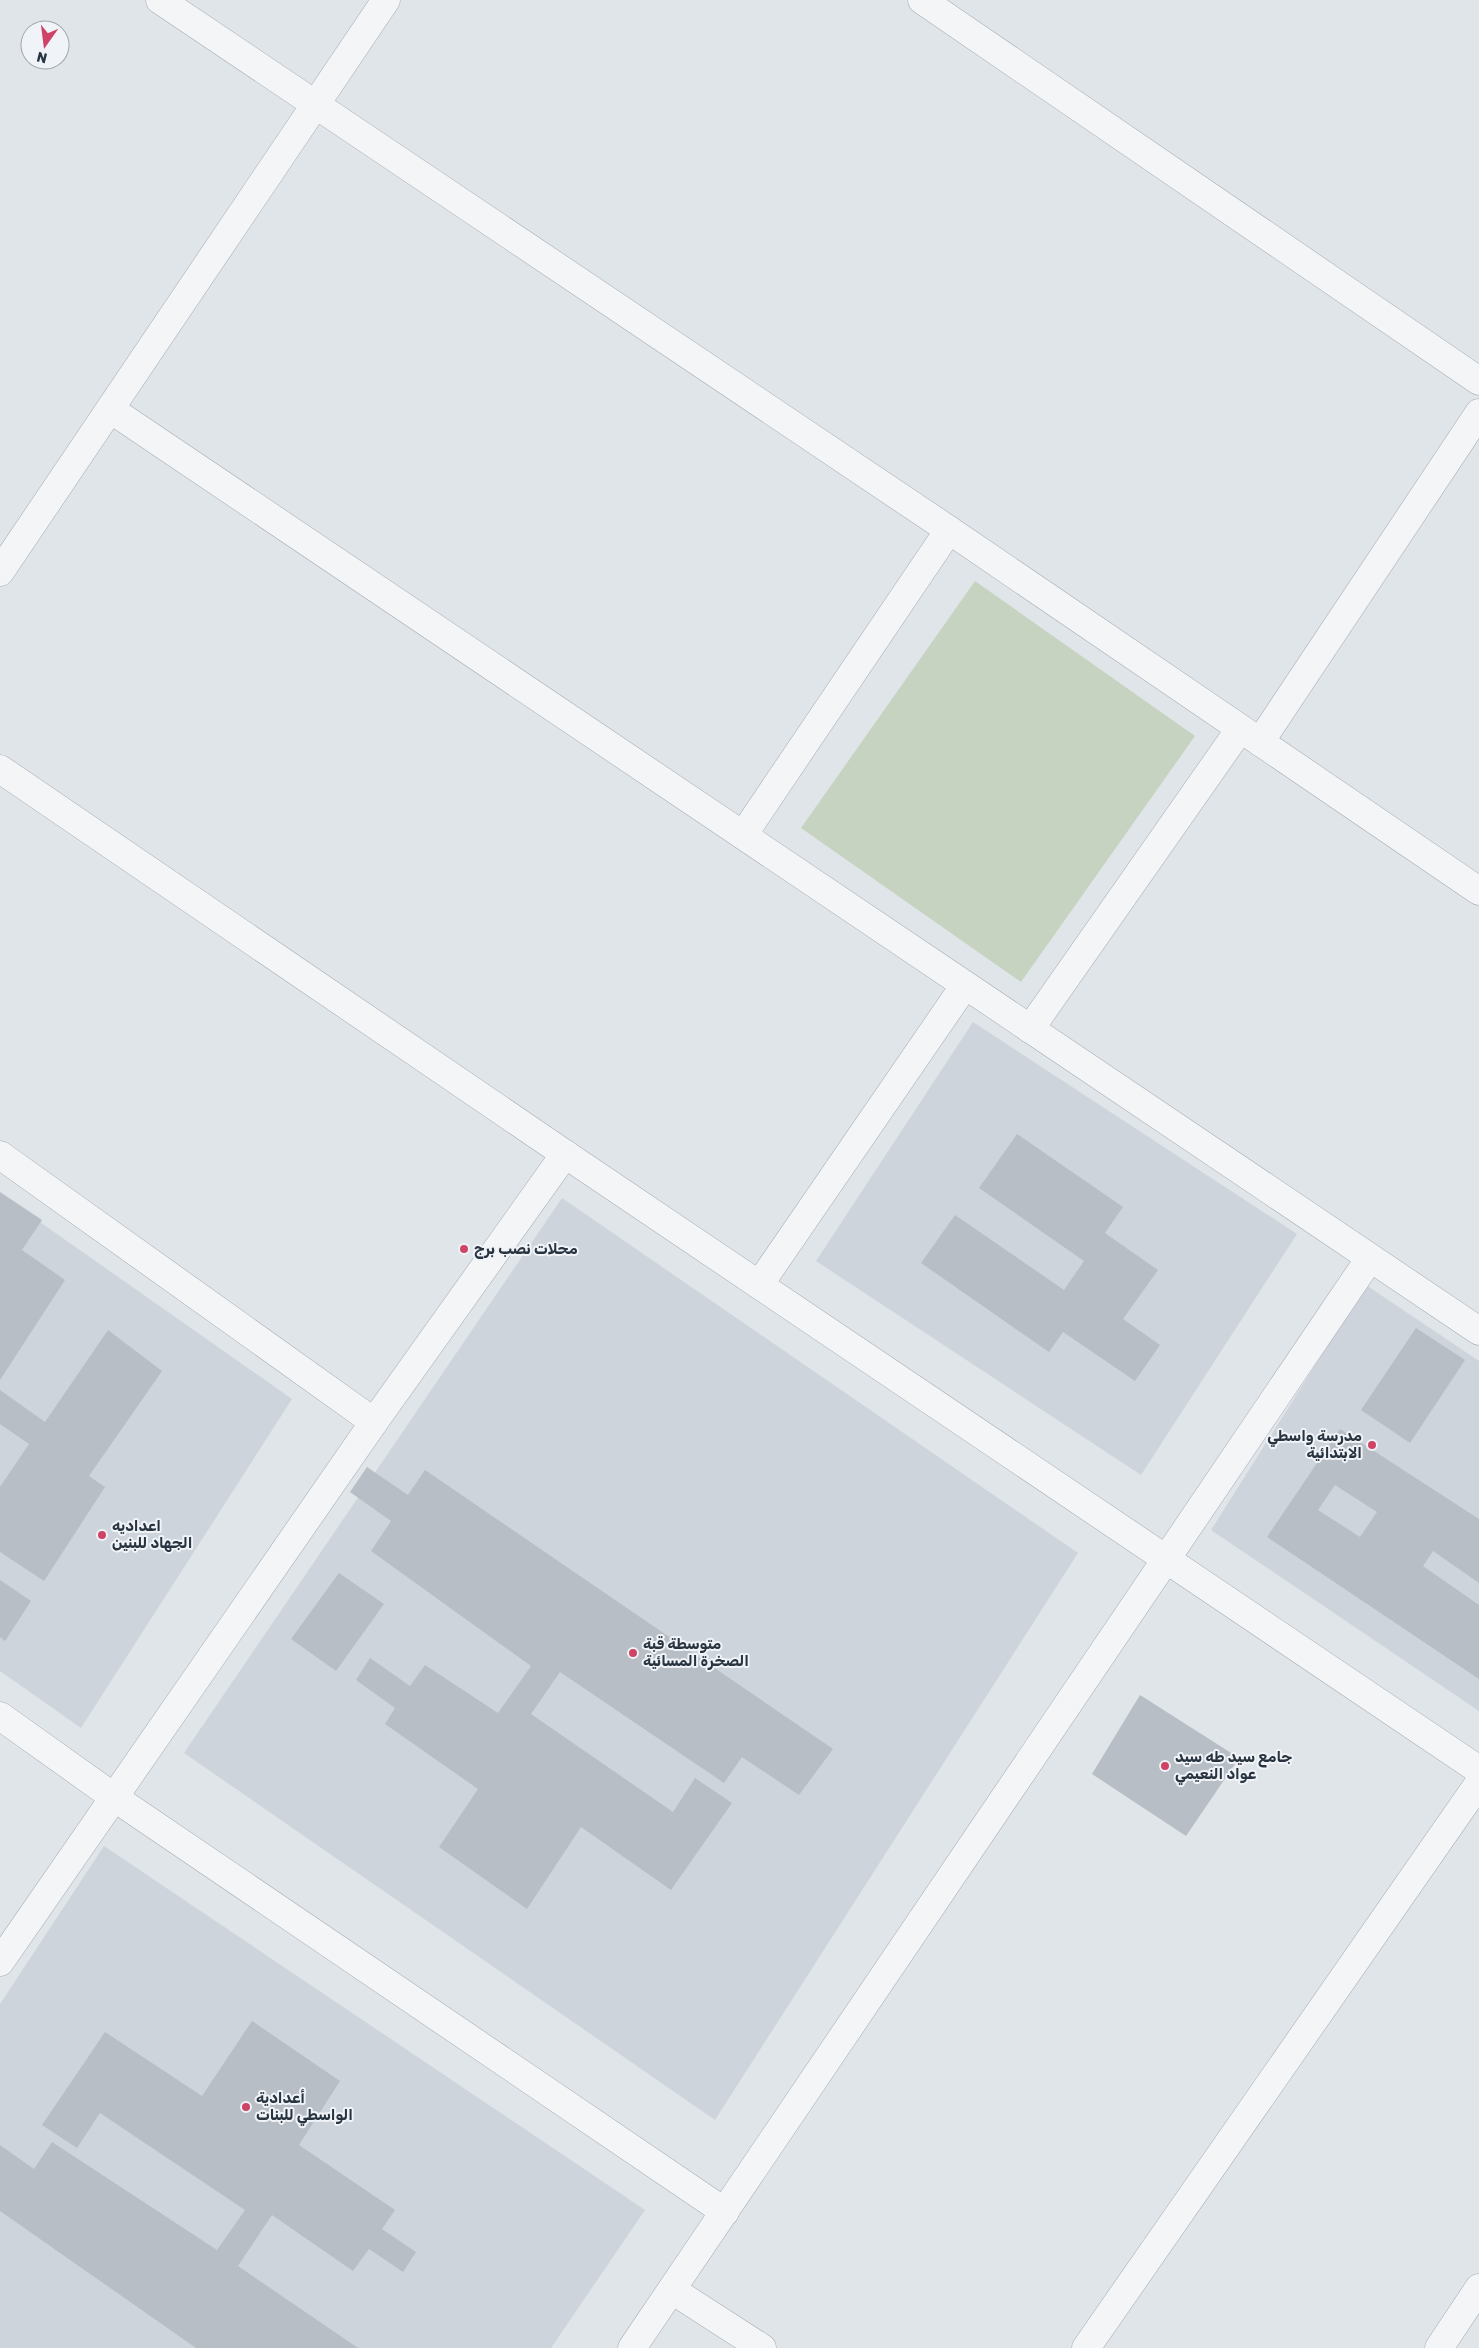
<svg xmlns="http://www.w3.org/2000/svg" width="1479" height="2348" font-family="Rubik,Cairo,sans-serif">
<style>
.built{fill:#ced4db}
.green{fill:#c7d3c1}
.building{fill:#b7bec6;fill-rule:evenodd}
.lines{fill:none;stroke-linecap:round;stroke-linejoin:round}
.minor-casing{stroke:#a5acb3;stroke-width:29}
.minor{stroke:#f3f5f7;stroke-width:28}
.poi-dot{fill:#cf4466;stroke:#f0f3f7;stroke-width:2}
.labels{text-anchor:middle;dominant-baseline:central;stroke-width:4;stroke-linejoin:round;paint-order:stroke}
.poi-label{font-size:15px;font-weight:bold;fill:#293441;stroke:#f0f3f7;text-anchor:start}
</style>
<rect width="100%" height="100%" fill="#e0e5e9"/>
<g class="built">
<polygon points="973,1022 1297,1234 1141,1475 816,1261"/>
<polygon points="0,1194 292,1399 81,1728 0,1671"/>
<polygon points="562,1198 1078,1553 715,2120 184,1753"/>
<polygon points="1366,1285 1479,1361 1479,1711 1211,1530"/>
<polygon points="104,1846 645,2210 551,2348 0,2348 0,2004"/>
</g>
<polygon class="green" points="975,581 1195,736 1021,982 801,828"/>
<g class="building">
<polygon points="1017,1134 1123,1207 1105,1233 1158,1270 1123,1319 1160,1345 1135,1381 1063,1332 1049,1352 921,1263 955,1215 1064,1290 1084,1261 979,1188"/>
<polygon points="0,1192 42,1220 22,1250 65,1280 0,1380"/>
<polygon points="1416,1328 1465,1360 1410,1443 1361,1410"/>
<polygon points="108,1330 162,1371 89,1476 105,1487 44,1581 0,1552 0,1487 29,1444 0,1424 0,1390 45,1422"/>
<path d="M1340 1429 1479 1519V1583L1433 1551 1423 1566 1479 1605V1679L1267 1537ZM1335 1485 1377 1512 1360 1537 1318 1510Z"/>
<polygon points="367,1467 408,1495 425,1470 833,1749 799,1795 742,1757 724,1783 560,1672 531,1714 673,1812 695,1778 732,1803 671,1890 581,1827 527,1909 439,1847 478,1789 385,1724 395,1708 356,1680 370,1658 410,1686 425,1665 498,1713 531,1666 371,1551 391,1521 350,1492"/>
<polygon points="339,1573 384,1604 336,1671 291,1639"/>
<polygon points="0,1580 31,1601 5,1641 0,1637"/>
<polygon points="1140,1695 1239,1758 1186,1836 1092,1774"/>
<polygon points="252,2021 340,2081 299,2145 395,2210 382,2229 416,2252 403,2272 369,2249 353,2271 272,2215 238,2266 358,2348 196,2348 0,2211 0,2145 34,2169 52,2142 217,2250 245,2210 100,2113 77,2148 42,2125 105,2032 202,2096"/>
</g>
<g class="lines">
<defs>
<g id="minor">
<polyline points="160,0 949,530 1479,891"/>
<polyline points="922,0 1479,381"/>
<polyline points="110,409 1479,1331"/>
<polyline points="0,572 386,0"/>
<polyline points="1260,742 1479,413"/>
<polyline points="0,769 565,1154 1479,1770"/>
<polyline points="743,835 949,530"/>
<polyline points="1030,1029 1240,729"/>
<polyline points="0,1155 374,1422"/>
<polyline points="759,1285 965,985"/>
<polyline points="0,1716 115,1798 725,2212"/>
<polyline points="0,1962 374,1422 565,1154"/>
<polyline points="672,2290 762,2348"/>
<polyline points="632,2348 1370,1258"/>
<polyline points="1086,2348 1479,1783"/>
<polyline points="1439,2348 1479,2288"/>
</g>
</defs>
<use href="#minor" class="minor-casing"/>
<use href="#minor" class="minor"/>
</g>
<g class="poi-dot">
<circle cx="464" cy="1249" r="5"/>
<circle cx="1372" cy="1445" r="5"/>
<circle cx="102" cy="1535" r="5"/>
<circle cx="633" cy="1653" r="5"/>
<circle cx="1165" cy="1766" r="5"/>
<circle cx="246" cy="2107" r="5"/>
</g>
<g class="labels">
<g class="poi-label">
<text x="474" y="1249">محلات نصب برج</text>
<text x="1362" y="1436" text-anchor="end">مدرسة واسطي<tspan x="1362" dy="17">الابتدائية</tspan></text>
<text x="112" y="1526">اعداديه<tspan x="112" dy="17">الجهاد للبنين</tspan></text>
<text x="643" y="1644">متوسطة قبة<tspan x="643" dy="17">الصخرة المسائية</tspan></text>
<text x="1175" y="1757">جامع سيد طه سيد<tspan x="1175" dy="17">عواد النعيمي</tspan></text>
<text x="256" y="2098">أعدادية<tspan x="256" dy="17">الواسطي للبنات</tspan></text>
</g>
</g>
<g transform="translate(45 45) rotate(194)"><circle r="24" fill="#f0f3f7" stroke="#a0a7ae"/>
<path d="M0-4L9 19L0 12L-9 19Z" fill="#cf4466"/>
<text y="-8" font-size="14" font-weight="bold" text-anchor="middle" fill="#293441">N</text>
</g>
</svg>
